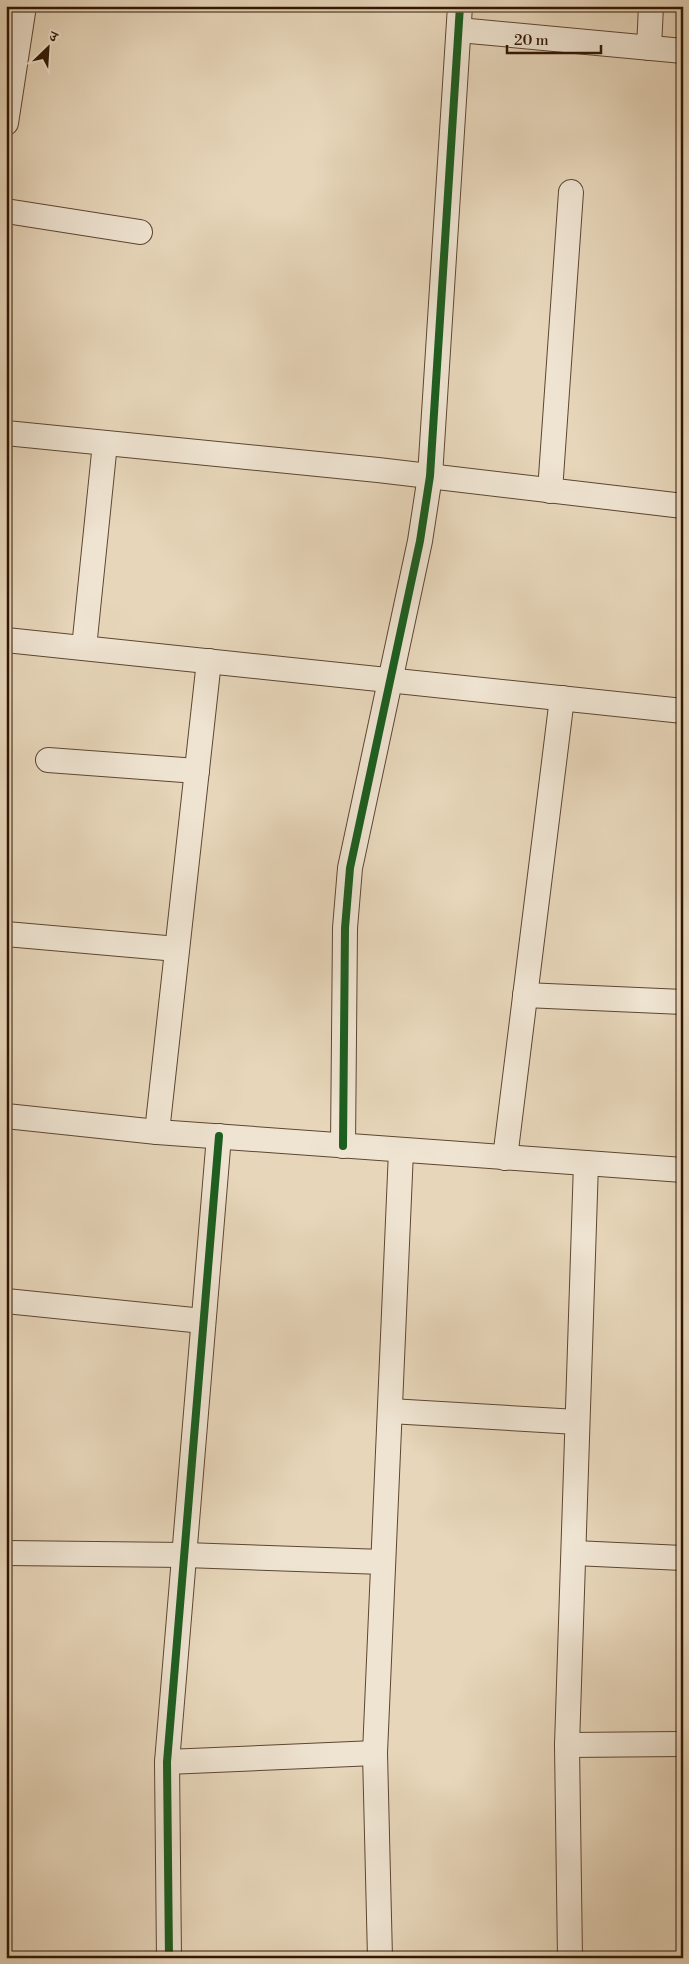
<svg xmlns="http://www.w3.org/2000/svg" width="689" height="1964" font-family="'Libre Bodoni','Noto Serif Devanagari',serif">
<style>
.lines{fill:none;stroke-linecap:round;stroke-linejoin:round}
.minor-casing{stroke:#5e4631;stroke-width:26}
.minor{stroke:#efe4d2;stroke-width:24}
.cycleway-casing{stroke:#efe4d2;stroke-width:11}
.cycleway{stroke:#1b5e20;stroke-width:8}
</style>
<rect width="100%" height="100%" fill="#e7d6ba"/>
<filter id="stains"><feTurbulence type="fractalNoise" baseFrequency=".004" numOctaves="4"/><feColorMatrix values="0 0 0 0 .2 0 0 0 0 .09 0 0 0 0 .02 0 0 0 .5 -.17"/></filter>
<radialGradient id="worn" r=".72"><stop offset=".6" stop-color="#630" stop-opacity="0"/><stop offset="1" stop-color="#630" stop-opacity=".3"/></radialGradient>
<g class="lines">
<defs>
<g id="minor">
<polyline points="459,30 683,51"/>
<polyline points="649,48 651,6"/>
<polyline points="6,123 24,6"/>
<polyline points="6,211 140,232"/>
<polyline points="6,433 378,470 683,506"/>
<polyline points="550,491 571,192"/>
<polyline points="6,640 683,711"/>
<polyline points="84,648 105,443"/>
<polyline points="48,760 197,771"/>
<polyline points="6,934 177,949"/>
<polyline points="525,995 683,1002"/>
<polyline points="6,1116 157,1132 683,1170"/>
<polyline points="157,1132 209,661"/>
<polyline points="343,1146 345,928 350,868 420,541 430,476 460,6"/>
<polyline points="505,1158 562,698"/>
<polyline points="6,1301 203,1321"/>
<polyline points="390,1411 577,1422"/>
<polyline points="6,1553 185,1555 383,1562"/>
<polyline points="574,1553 683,1558"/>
<polyline points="567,1745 683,1744"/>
<polyline points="167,1762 375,1753"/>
<polyline points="169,1958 167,1762 219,1136"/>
<polyline points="380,1958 375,1753 401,1151"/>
<polyline points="570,1958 567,1745 586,1163"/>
</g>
</defs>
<use href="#minor" class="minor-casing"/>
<use href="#minor" class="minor"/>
<defs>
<g id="cycleway">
<polyline points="343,1146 345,928 350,868 420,541 430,476 460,6"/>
<polyline points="169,1958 167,1762 219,1136"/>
</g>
</defs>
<use href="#cycleway" class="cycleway-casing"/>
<use href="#cycleway" class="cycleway"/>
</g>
<rect width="689" height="1964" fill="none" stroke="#e7d6ba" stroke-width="25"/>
<rect x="8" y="8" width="674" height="1949" fill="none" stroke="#301603" stroke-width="2.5"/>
<rect x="12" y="12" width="664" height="1939" fill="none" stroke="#301603"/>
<g transform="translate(48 48) rotate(25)" stroke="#efe4d2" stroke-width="4" paint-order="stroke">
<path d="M0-4L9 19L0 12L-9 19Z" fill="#301603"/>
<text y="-8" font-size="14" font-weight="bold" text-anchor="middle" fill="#301603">उ</text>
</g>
<path d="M507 45v8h94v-8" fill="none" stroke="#301603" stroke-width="2.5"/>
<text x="514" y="45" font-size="15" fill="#301603" stroke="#efe4d2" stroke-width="4" paint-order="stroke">20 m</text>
<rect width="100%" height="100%" filter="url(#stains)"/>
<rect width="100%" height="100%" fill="url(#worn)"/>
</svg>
